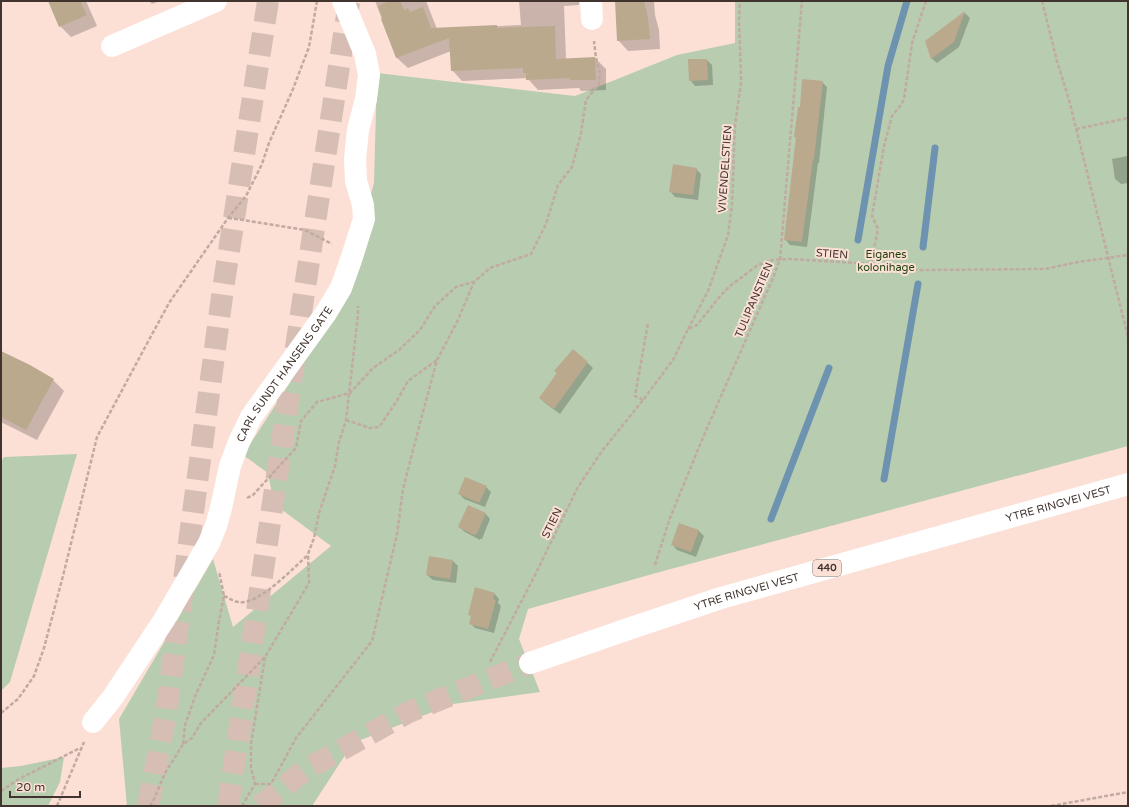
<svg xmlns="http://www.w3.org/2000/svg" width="1129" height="807" font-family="'Varela Round',sans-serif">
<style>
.green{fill:#b8ccb0}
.shadow{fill:#0003}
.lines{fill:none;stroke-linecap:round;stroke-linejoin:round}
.stream{stroke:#6e93b0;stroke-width:7}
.building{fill:#bba98e}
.major-tunnel{stroke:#d7beb5;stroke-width:22;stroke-dasharray:22 11;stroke-linecap:butt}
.highway-tunnel{stroke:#d7beb5;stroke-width:22;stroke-dasharray:22 11;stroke-linecap:butt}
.path{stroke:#c1aaa2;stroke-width:2.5;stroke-dasharray:4 2;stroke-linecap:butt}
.minor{stroke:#fff;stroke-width:22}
.major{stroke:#fff;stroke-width:22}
.labels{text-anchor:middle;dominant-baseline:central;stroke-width:4;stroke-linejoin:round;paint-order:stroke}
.shield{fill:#fce0d6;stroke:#796861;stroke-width:1}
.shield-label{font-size:10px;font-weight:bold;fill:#41342f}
.street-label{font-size:11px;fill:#41342f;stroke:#fce0d6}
.park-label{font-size:11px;fill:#204410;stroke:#fce0d6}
</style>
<rect width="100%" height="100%" fill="#fce0d6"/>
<g class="green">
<polygon points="735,1 1128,1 1128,446 656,573 528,609 519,639 540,692 453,704 353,743 312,806 127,806 119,719 213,559 233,627 331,546 274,504 268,473 243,455 340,306 374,183 377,73 575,96 677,55 735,43"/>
<polygon points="77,454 10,682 1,691 1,462 4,457"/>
<polygon points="64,757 60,782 48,806 1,806 1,768 21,766"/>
</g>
<g class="shadow">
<polygon points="49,1 86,1 97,26 71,37 60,26"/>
<polygon points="149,1 160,1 152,4"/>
<polygon points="375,1 426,1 437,29 521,25 519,1 579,1 579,5 564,6 566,59 595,58 606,69 606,90 581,91 579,88 538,90 528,79 528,78 462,81 452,70 451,51 408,68 397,58"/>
<polygon points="616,1 654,1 655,15 659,30 660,49 628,51 618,40"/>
<polygon points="965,13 970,18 959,47 937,63 931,58 926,42"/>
<polygon points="707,60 712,65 713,85 695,86 690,80"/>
<polygon points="822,82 827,87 819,163 818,163 807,247 790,245 785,239 797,138 795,137"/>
<polygon points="1128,156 1128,183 1121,184 1115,179 1112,159"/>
<polygon points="696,169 701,174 698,200 675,197 670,191"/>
<polygon points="573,350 593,368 560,414 545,403 540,398"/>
<polygon points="1,352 53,380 64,391 37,440 1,422"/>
<polygon points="486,487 491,492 485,507 464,499 459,493"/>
<polygon points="485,513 490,519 482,539 480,539 480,540 465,532 459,527"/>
<polygon points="679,524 699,531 704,536 696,557 677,550 672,544"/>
<polygon points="430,557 453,561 458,566 456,583 433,580 427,575"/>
<polygon points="494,593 499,599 498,603 501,606 494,633 475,628 470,623 472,617 469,614"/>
</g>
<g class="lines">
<g class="stream">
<polyline points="858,240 888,66 907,1"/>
<polyline points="923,247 935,148"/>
<polyline points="884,479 918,284"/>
<polyline points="771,519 829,368"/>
</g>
</g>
<g class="building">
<polygon points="48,1 80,1 87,15 59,27"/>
<polygon points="389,1 400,1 404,10 408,8 410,12 423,7 431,28 497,25 497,28 555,26 556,59 595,57 596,80 570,80 570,78 526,80 526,73 523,73 523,68 451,71 449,38 396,58 381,19 382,18 378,6"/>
<polygon points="615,1 644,1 648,18 650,39 617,41"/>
<polygon points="965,11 954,42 931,59 925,41"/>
<polygon points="688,59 707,59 708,80 689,81"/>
<polygon points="802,79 823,81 814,159 813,159 802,242 784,240 796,137 794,137 797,115 798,107 800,107"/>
<polygon points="673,164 697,168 693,195 669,192"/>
<polygon points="573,349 588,362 554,409 539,398 557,373 554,371"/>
<polygon points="1,351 30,365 54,379 26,430 1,417"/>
<polygon points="465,477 487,486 479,503 458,494"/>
<polygon points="468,505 486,513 476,535 475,534 474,535 458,527"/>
<polygon points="679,523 699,530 691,552 671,545"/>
<polygon points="429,556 453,560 450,579 426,575"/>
<polygon points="475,587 495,593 493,599 496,600 488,629 469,624 471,616 468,615"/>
</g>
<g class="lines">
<polyline class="major-tunnel" points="260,806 305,770 409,712 530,663"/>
<g class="highway-tunnel">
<polyline points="148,806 166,714 223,289 268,1"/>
<polyline points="228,806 303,300 349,2"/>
</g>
<g class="path">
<polyline points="1042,1 1057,61 1069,100 1128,337"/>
<polyline points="1076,129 1128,118"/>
<polyline points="228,218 243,220 305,230 332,244"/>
<polyline points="871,264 878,229 872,216 884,146 892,116 901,105 904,99 912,43 926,1"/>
<polyline points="688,329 708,291 728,235 732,205 735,125 741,83 740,47 739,22 740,1"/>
<polyline points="643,400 635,396 648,323"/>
<polyline points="346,420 370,428 379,427 396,402 408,381 437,360"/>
<polyline points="247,498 253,495 296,448 301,421 317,402 350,393 373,368 399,350 420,330 435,306 456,287 473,282"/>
<polyline points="655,565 670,518 704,435 773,278 780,259 802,1"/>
<path d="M224 596C229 598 234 602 239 602 259 605 293 568 308 555"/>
<polyline points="490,662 534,577 578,487 602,451 643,400 673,360 688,329 697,325 721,295 730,286 758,265 772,260 790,259 871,264 919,270 1045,269 1078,262 1128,255"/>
<polyline points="1,713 18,699 34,676 44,648 64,572 97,437 143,351 169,303 228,218 246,196 262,164 269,143 293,89 309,47 317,1"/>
<polyline points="183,744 185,725 196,694 214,655 219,621 224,596 219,571"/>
<polyline points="255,784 271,784 296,738 372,641 397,534 403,489 420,423 437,360 457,322 474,282 490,268 531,254 546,224 558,185 572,167 581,133 586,100 599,84 600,73 596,58 594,41"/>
<polyline points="1,791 19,779 80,748"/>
<polyline points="57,806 84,742"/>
<polyline points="150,806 154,799 165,773 177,754 183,744 192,738 201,723 265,657 309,583 308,554 314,538 319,513 335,466 339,442 346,420 358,315 358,306"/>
<polyline points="242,806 255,784 251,768 251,744 265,657"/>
<polyline points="1051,806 1128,792"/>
</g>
<g class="minor">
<polyline points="591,1 592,19"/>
<polyline points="112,46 216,1"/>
<path id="s1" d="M93 722 113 697 164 620 209 543 216 526 221 508 230 466 239 442 251 417 326 313 341 288 351 260 364 219 363 205 356 181 355 159 358 130 366 99 369 75 365 54 343 1"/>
</g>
<path class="major" id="s2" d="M530 663 634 627 721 598 1128 484"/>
</g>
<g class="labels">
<rect class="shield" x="813" y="560" width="28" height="16" rx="3"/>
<g class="shield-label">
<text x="827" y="568">440</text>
</g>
<g class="street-label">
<text transform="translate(725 169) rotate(-86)">VIVENDELSTIEN</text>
<text transform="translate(832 254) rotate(4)">STIEN</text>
<text transform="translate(754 300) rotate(-67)">TULIPANSTIEN</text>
<text stroke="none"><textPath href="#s1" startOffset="401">CARL SUNDT HANSENS GATE</textPath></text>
<text stroke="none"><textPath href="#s2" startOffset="552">YTRE RINGVEI VEST</textPath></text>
<text transform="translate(552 523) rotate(-64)">STIEN</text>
<text stroke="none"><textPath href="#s2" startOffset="228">YTRE RINGVEI VEST</textPath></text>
</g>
<g class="park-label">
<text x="886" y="254">Eiganes<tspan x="886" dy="13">kolonihage</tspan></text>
</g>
</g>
<rect width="1129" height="807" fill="none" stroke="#41342f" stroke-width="4"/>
<path d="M10 791v6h70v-6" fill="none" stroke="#41342f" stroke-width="2"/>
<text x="16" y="791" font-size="12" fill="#41342f" stroke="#fce0d6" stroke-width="3" paint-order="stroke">20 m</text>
</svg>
